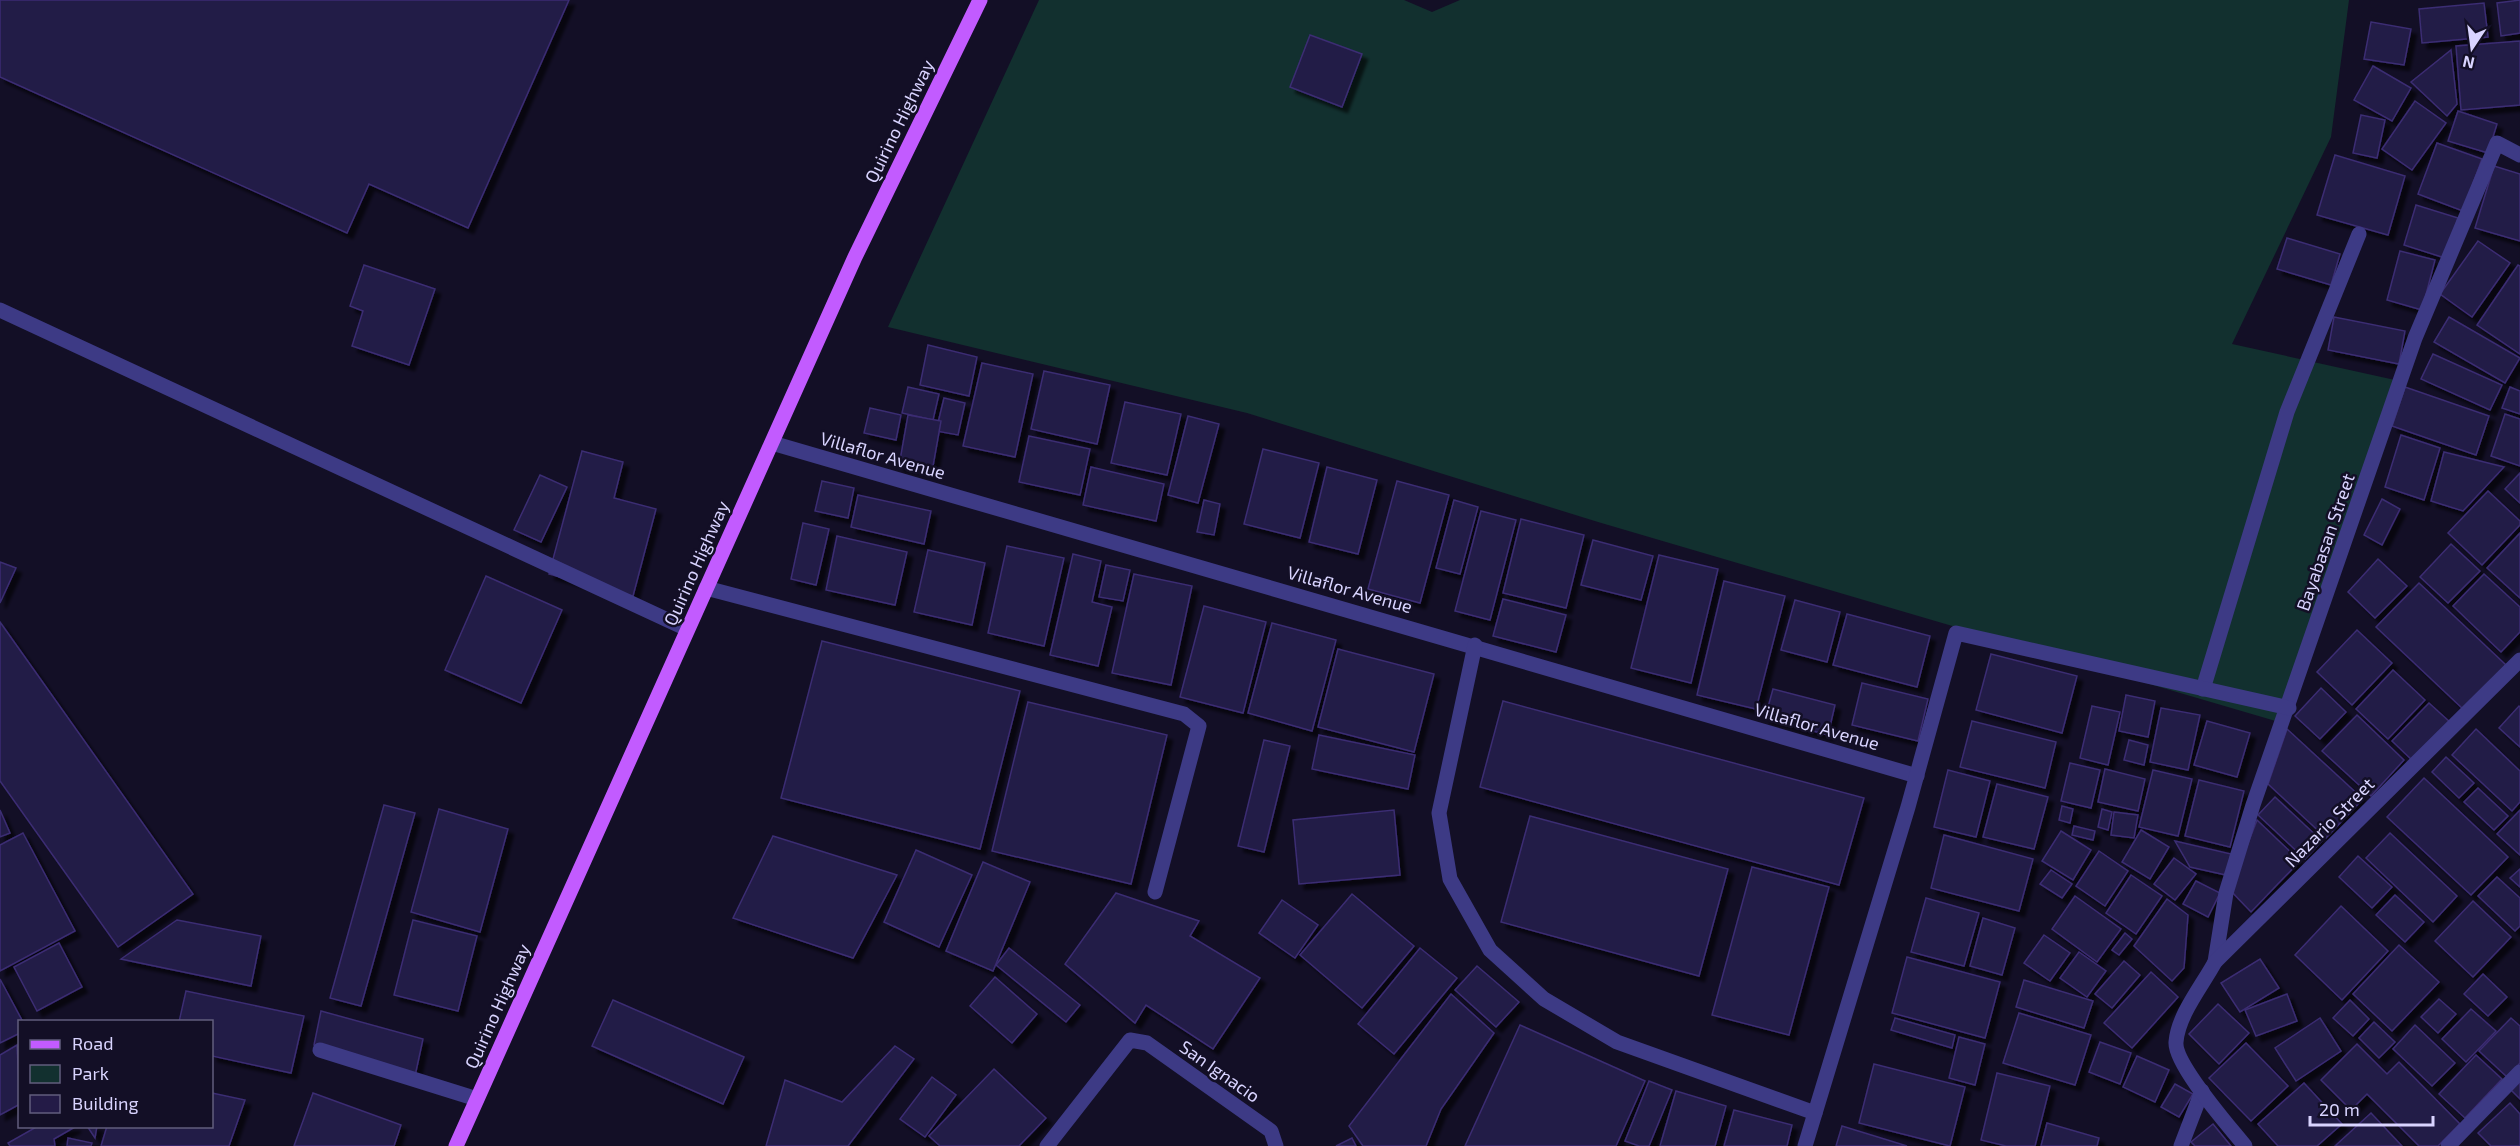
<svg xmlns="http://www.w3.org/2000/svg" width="2520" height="1146" font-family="'Exo 2',sans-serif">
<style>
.green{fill:#12302f}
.building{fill:#241b47;stroke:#3b2d73;stroke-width:1.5;filter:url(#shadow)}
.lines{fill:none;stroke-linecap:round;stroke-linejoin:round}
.lane{stroke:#3d3a85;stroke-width:15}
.street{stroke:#3d3a85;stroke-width:15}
.primary{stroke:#c25bff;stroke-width:15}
.labels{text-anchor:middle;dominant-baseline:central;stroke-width:5;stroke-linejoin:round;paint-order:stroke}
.street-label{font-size:18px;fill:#d9d4ff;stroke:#130f26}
</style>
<defs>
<filter id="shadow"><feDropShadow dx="5.5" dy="5.5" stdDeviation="1.5" flood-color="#0009"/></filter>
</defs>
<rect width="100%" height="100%" fill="#130f26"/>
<polygon class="green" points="1039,0 1404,0 1432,12 1460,0 2349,0 2331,137 2232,344 2395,380 2279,722 1598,522 1247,413 888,327"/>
<g class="building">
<polygon points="0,0 569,0 468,228 369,184 347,233 0,77"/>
<polygon points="2520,0 2520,33 2501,36 2497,3"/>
<polygon points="2484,3 2488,37 2422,43 2419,9"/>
<polygon points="2371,22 2411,29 2404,65 2364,59"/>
<polygon points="1310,35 1362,54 1342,107 1290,87"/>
<polygon points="2520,41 2520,105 2461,110 2456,46"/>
<polygon points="2451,50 2457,104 2447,116 2411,82"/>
<polygon points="2373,66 2411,88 2392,121 2354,100"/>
<polygon points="2415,101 2446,123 2412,170 2382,149"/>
<polygon points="2458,111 2497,124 2488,153 2448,141"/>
<polygon points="2361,115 2385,120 2377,158 2353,153"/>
<polygon points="2437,143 2482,159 2463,211 2418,194"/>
<polygon points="2335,155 2405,176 2388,235 2317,215"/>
<polygon points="2494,166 2520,174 2520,241 2475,228"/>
<polygon points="2416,205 2458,218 2445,258 2404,245"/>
<polygon points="2287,238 2340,254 2331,285 2277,269"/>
<polygon points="2478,241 2510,263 2472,317 2440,294"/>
<polygon points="2400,251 2435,260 2422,310 2387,300"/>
<polygon points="364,265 435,289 409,365 352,346 363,311 350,306"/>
<polygon points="2518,265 2520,266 2520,354 2477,325"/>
<polygon points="2334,317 2405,331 2399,364 2328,350"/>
<polygon points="2449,317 2520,358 2505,383 2434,342"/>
<polygon points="928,345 977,357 969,396 920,385"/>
<polygon points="2433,354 2502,385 2490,410 2421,379"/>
<polygon points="982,363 1033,374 1015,457 963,446"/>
<polygon points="1044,371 1110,385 1097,444 1031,429"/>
<polygon points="908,387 939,394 933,420 902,413"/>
<polygon points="2405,387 2489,416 2476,455 2392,426"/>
<polygon points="2510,387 2520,391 2520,414 2502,408"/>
<polygon points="944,398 965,403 958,435 936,431"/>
<polygon points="1125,402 1181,414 1167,475 1111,463"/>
<polygon points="870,408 901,415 896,440 864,433"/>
<polygon points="2505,414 2520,419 2520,466 2491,456"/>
<polygon points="908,415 941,421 932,472 899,466"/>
<polygon points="1188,416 1219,424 1198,503 1168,495"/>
<polygon points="2401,435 2440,448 2424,500 2385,487"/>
<polygon points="1029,436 1090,449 1080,495 1019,482"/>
<polygon points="1263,449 1319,463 1300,538 1244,524"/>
<polygon points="582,451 623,462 614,498 656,509 633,596 549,574"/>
<polygon points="2444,452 2504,467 2463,511 2431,501"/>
<polygon points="1091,467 1164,484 1156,521 1083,505"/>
<polygon points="1327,467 1377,480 1358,554 1309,542"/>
<polygon points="2520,473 2520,503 2505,489"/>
<polygon points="540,475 567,487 541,542 514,530"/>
<polygon points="822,481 854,488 848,518 815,511"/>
<polygon points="1397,481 1449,495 1420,603 1368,589"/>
<polygon points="2488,491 2520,521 2520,525 2482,565 2448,533"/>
<polygon points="858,495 931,511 924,544 851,527"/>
<polygon points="2382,499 2400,509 2382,545 2364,535"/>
<polygon points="1204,500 1220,504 1214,535 1197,532"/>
<polygon points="1454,500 1478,507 1460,574 1436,568"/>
<polygon points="1481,511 1516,520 1490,620 1455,611"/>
<polygon points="1521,519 1584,535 1566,608 1503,593"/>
<polygon points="803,523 829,529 816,585 791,579"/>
<polygon points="2520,533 2520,598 2487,568"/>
<polygon points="837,536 907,552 895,605 826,590"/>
<polygon points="1593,540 1653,556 1641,600 1581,585"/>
<polygon points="2451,544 2480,571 2448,603 2420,577"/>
<polygon points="1007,546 1064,558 1044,646 988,633"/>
<polygon points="928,550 985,563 972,625 914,612"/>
<polygon points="1073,554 1101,561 1092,602 1112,607 1098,666 1050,655"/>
<polygon points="1659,555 1718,569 1691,683 1631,668"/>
<polygon points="2378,559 2407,586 2375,618 2348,592"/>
<polygon points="0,562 16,568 0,603"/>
<polygon points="1106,565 1130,570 1123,601 1099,597"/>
<polygon points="1134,574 1192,586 1171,685 1112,673"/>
<polygon points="2484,574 2520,607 2520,632 2501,652 2453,606"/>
<polygon points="486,576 562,610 521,703 445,670"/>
<polygon points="1724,581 1785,596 1756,709 1697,695"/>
<polygon points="2419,583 2506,665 2464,710 2376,627"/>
<polygon points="1503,599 1566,615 1556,652 1493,636"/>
<polygon points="1795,600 1840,612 1827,662 1781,650"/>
<polygon points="1204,606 1266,622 1243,713 1180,697"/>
<polygon points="1847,614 1930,636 1917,687 1833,665"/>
<polygon points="0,622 193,894 118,947 0,781"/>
<polygon points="1272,623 1336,640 1312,731 1248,713"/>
<polygon points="2357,630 2392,663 2352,705 2317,672"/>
<polygon points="822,641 1020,691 980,849 781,798"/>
<polygon points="1338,649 1434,674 1414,752 1318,727"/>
<polygon points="1991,654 2077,676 2062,733 1976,710"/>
<polygon points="2393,670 2425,700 2388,739 2356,709"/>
<polygon points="1862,683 1928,699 1918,741 1852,725"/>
<polygon points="2321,688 2346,712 2320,739 2295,716"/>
<polygon points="1773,689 1835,705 1828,735 1765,718"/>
<polygon points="2126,695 2155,701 2148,737 2119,731"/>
<polygon points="1503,701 1864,798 1839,885 1480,787"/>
<polygon points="1028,702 1167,735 1131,884 992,851"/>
<polygon points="2429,703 2451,723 2414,762 2392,741"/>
<polygon points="2092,706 2120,712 2108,765 2080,758"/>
<polygon points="2519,706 2520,707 2520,747 2499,728"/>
<polygon points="2161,708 2200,715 2188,770 2150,762"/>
<polygon points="2357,715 2404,760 2371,796 2322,751"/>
<polygon points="1972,721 2056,742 2045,788 1960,767"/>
<polygon points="2207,721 2250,733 2237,777 2194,765"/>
<polygon points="2287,729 2363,799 2326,838 2268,784"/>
<polygon points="2476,729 2520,771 2520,802 2512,811 2452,755"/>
<polygon points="1319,735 1415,755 1408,789 1312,769"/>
<polygon points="1264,740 1290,746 1264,852 1238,846"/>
<polygon points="2129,740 2148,745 2144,765 2124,760"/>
<polygon points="2446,757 2474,783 2459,798 2432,772"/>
<polygon points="2070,763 2100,770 2091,808 2061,801"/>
<polygon points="2105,769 2145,779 2138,811 2098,802"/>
<polygon points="1948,770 1990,781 1976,837 1934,827"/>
<polygon points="2153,770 2192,779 2178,836 2139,827"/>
<polygon points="2424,778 2508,857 2471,895 2387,817"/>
<polygon points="2199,780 2244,791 2230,847 2185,836"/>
<polygon points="1997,784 2048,797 2034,849 1983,837"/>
<polygon points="2478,788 2508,816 2494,830 2464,802"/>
<polygon points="2275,797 2322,841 2305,859 2258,815"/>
<polygon points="384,805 415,813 361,1006 330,998"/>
<polygon points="2062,806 2073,809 2070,823 2059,820"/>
<polygon points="439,809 508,829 480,932 411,912"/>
<polygon points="2102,809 2112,812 2108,830 2098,827"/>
<polygon points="0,810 10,833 0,837"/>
<polygon points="1394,810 1400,875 1299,884 1293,820"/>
<polygon points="2520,810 2520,855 2497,834"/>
<polygon points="2114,812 2138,815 2134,838 2111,835"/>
<polygon points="1530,816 1728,869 1699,976 1501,922"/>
<polygon points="2257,820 2300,861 2251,912 2230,890"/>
<polygon points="2074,826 2095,831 2093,840 2072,835"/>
<polygon points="2141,830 2169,847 2150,879 2122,862"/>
<polygon points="2061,831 2091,850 2073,880 2042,861"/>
<polygon points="23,833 75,931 0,971 0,845"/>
<polygon points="2390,833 2457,896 2433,922 2366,858"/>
<polygon points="1944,835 2033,859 2019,911 1931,888"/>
<polygon points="773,836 897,875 853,958 733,918"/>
<polygon points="2175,841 2231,854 2226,875 2190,867"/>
<polygon points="916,850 972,875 939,947 884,922"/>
<polygon points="2099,851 2128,871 2105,906 2076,886"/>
<polygon points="2358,856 2392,887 2372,908 2339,877"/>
<polygon points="2174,858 2196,874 2175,900 2154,884"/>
<polygon points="983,862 1030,882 993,971 946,951"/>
<polygon points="1752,867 1829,887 1789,1035 1712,1015"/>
<polygon points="2520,869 2520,887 2510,878"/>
<polygon points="2051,870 2072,884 2062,898 2040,884"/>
<polygon points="2131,875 2162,896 2136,934 2106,913"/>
<polygon points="2497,877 2520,898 2520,926 2515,931 2478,896"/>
<polygon points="2196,881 2220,893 2208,917 2183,904"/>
<polygon points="1116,893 1199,921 1190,936 1260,978 1213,1049 1146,1005 1135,1023 1065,964"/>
<polygon points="1352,894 1414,946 1362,1008 1300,955"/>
<polygon points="2395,895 2424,922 2405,942 2376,915"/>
<polygon points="2075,896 2121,929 2097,962 2052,929"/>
<polygon points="1926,898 1979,913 1964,966 1911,952"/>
<polygon points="2167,899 2188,915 2184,968 2172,981 2134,946"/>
<polygon points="1282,900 1318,925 1295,958 1259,933"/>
<polygon points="2473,901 2511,937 2473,977 2435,941"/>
<polygon points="2341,906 2388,951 2342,1000 2295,955"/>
<polygon points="1983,918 2015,928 2002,975 1970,966"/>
<polygon points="177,920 261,936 251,986 121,959"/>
<polygon points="413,920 477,936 458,1011 394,995"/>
<polygon points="2125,933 2132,939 2119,955 2112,950"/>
<polygon points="2044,935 2070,953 2050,981 2024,963"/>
<polygon points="59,943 82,987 37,1011 14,967"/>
<polygon points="2399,945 2439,982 2392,1031 2353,994"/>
<polygon points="1009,948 1080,1005 1066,1022 996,965"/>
<polygon points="1420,948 1457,978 1394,1054 1358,1024"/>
<polygon points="2079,952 2106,971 2087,997 2060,978"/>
<polygon points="1907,957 2000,982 1985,1038 1892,1013"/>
<polygon points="2260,959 2279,988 2240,1012 2221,983"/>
<polygon points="2124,961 2140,975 2112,1008 2095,994"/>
<polygon points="1477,966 1519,1002 1496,1027 1455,990"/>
<polygon points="2151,972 2178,997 2132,1048 2104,1023"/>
<polygon points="2483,974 2507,997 2488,1016 2464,994"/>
<polygon points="995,977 1037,1014 1012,1043 970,1006"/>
<polygon points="0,979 23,1022 20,1022 20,1033 0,1043"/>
<polygon points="2024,980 2093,1001 2084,1028 2016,1007"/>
<polygon points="186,991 304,1016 291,1073 212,1056 212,1022 179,1022"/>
<polygon points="1451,994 1494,1033 1441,1109 1426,1146 1363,1146 1349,1126"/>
<polygon points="2287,994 2297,1021 2256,1036 2245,1010"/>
<polygon points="2439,999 2456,1014 2438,1033 2421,1017"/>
<polygon points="613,1000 744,1057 723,1104 592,1046"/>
<polygon points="2350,1000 2369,1019 2353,1036 2333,1018"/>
<polygon points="2218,1004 2249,1033 2219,1064 2189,1034"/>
<polygon points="2471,1009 2496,1031 2466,1062 2442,1039"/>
<polygon points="321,1011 423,1039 415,1076 314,1045"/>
<polygon points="2019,1013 2091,1035 2075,1085 2003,1063"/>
<polygon points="1895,1018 1955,1035 1952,1048 1891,1030"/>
<polygon points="2320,1018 2341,1051 2296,1081 2275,1048"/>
<polygon points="2511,1018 2520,1026 2520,1063 2507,1077 2479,1051"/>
<polygon points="2374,1022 2395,1042 2379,1058 2359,1038"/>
<polygon points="1520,1025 1645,1081 1616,1146 1465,1146"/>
<polygon points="2415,1025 2455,1063 2432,1086 2393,1049"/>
<polygon points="1959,1037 1985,1044 1975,1085 1949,1078"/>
<polygon points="2100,1042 2131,1053 2120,1084 2089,1072"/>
<polygon points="2246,1043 2288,1086 2251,1121 2209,1078"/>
<polygon points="2357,1044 2387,1074 2399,1062 2460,1124 2438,1146 2419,1146 2367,1094 2351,1110 2321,1080"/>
<polygon points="17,1045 20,1104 0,1115 0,1055"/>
<polygon points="895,1046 914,1059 848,1146 766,1146 785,1080 842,1102"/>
<polygon points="2476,1055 2502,1079 2465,1118 2439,1094"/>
<polygon points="2137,1056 2169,1070 2155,1102 2123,1087"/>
<polygon points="1874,1064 1965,1087 1950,1146 1859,1123"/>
<polygon points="994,1069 1046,1118 1019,1146 940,1146 929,1136"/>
<polygon points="1997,1073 2050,1086 2035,1146 2006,1146 1981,1140"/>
<polygon points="932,1077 956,1095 925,1137 900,1119"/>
<polygon points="1649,1081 1672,1090 1649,1146 1639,1146 1625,1141"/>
<polygon points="2520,1081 2520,1099 2511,1090"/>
<polygon points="2304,1083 2342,1124 2317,1146 2278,1146 2258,1124"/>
<polygon points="2175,1084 2193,1094 2179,1117 2161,1107"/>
<polygon points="1676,1091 1726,1106 1715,1146 1660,1146"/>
<polygon points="212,1093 245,1100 229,1146 101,1146 107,1126 212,1126"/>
<polygon points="313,1093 401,1125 394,1146 294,1146"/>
<polygon points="2510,1103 2520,1114 2520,1146 2491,1146 2478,1133"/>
<polygon points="1734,1110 1792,1125 1787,1146 1724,1146"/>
<polygon points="2371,1113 2402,1146 2335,1146"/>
<polygon points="2047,1123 2099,1138 2097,1146 2041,1146"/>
<polygon points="2213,1124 2231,1146 2195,1146 2191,1142"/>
<polygon points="38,1126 75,1126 75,1127 54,1139 55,1146 10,1146 8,1143"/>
<polygon points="87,1126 97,1126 95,1138"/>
<polygon points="1842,1126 1907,1146 1836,1146"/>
<polygon points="68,1138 92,1143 91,1146 67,1146"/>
<polygon points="1352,1138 1356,1146 1336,1146"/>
</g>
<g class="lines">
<g class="lane">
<polyline points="0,310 687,629"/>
<polyline points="706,588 1184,714 1199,726 1155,892"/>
<polyline points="320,1050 477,1099"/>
</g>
<g class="street">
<polyline points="772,443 1917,776"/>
<polyline points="1475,645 1439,813 1450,879 1490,950 1544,999 1617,1042 1815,1113"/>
<polyline points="2203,689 2287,412 2359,234"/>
<polyline points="2215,962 2226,893 2253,805 2415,338 2497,143 2520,155"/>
<polyline points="1047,1146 1130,1040 1147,1043 1271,1131 1276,1146"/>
<polyline points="1805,1146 1908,807 1956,633 2289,708"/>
<polyline points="2181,1146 2202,1091"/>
<path d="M2245 1146C2229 1126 2174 1064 2176 1042 2178 1015 2202 986 2215 962L2520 660"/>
<polyline points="2448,1146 2520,1072"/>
</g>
<polyline class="primary" points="456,1146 855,257 980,0"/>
</g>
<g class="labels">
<g class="street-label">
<text transform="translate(899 121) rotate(-64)">Quirino Highway</text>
<text transform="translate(883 455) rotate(16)">Villaflor Avenue</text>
<text transform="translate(2325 542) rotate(-71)">Bayabasan Street</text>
<text transform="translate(696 563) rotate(-66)">Quirino Highway</text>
<text transform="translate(1350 589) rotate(16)">Villaflor Avenue</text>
<text transform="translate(1817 726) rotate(16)">Villaflor Avenue</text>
<text transform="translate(2329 822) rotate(-45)">Nazario Street</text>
<text transform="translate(497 1006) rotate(-66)">Quirino Highway</text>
<text transform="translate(1220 1071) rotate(35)">San Ignacio</text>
</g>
</g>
<rect x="18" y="1020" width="195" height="108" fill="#130f26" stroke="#625e7d" stroke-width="1.5"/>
<rect x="30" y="1040" width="30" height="9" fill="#c25bff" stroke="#625e7d" stroke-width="1.5"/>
<text x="72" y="1050" font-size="18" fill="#d9d4ff">Road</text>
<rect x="30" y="1065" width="30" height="18" fill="#12302f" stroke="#625e7d" stroke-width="1.5"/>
<text x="72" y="1080" font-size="18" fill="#d9d4ff">Park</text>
<rect x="30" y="1095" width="30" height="18" fill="#241b47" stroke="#625e7d" stroke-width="1.5"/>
<text x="72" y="1110" font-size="18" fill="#d9d4ff">Building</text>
<g transform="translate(2472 48) rotate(193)" stroke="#130f26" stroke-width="4.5" paint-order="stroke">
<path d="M0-4.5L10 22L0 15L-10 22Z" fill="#d9d4ff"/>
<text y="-9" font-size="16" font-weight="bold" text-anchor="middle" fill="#d9d4ff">N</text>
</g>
<path d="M2310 1116v9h123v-9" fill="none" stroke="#d9d4ff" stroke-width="3"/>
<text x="2319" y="1116" font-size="18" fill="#d9d4ff" stroke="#130f26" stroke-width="4.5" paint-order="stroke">20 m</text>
</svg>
